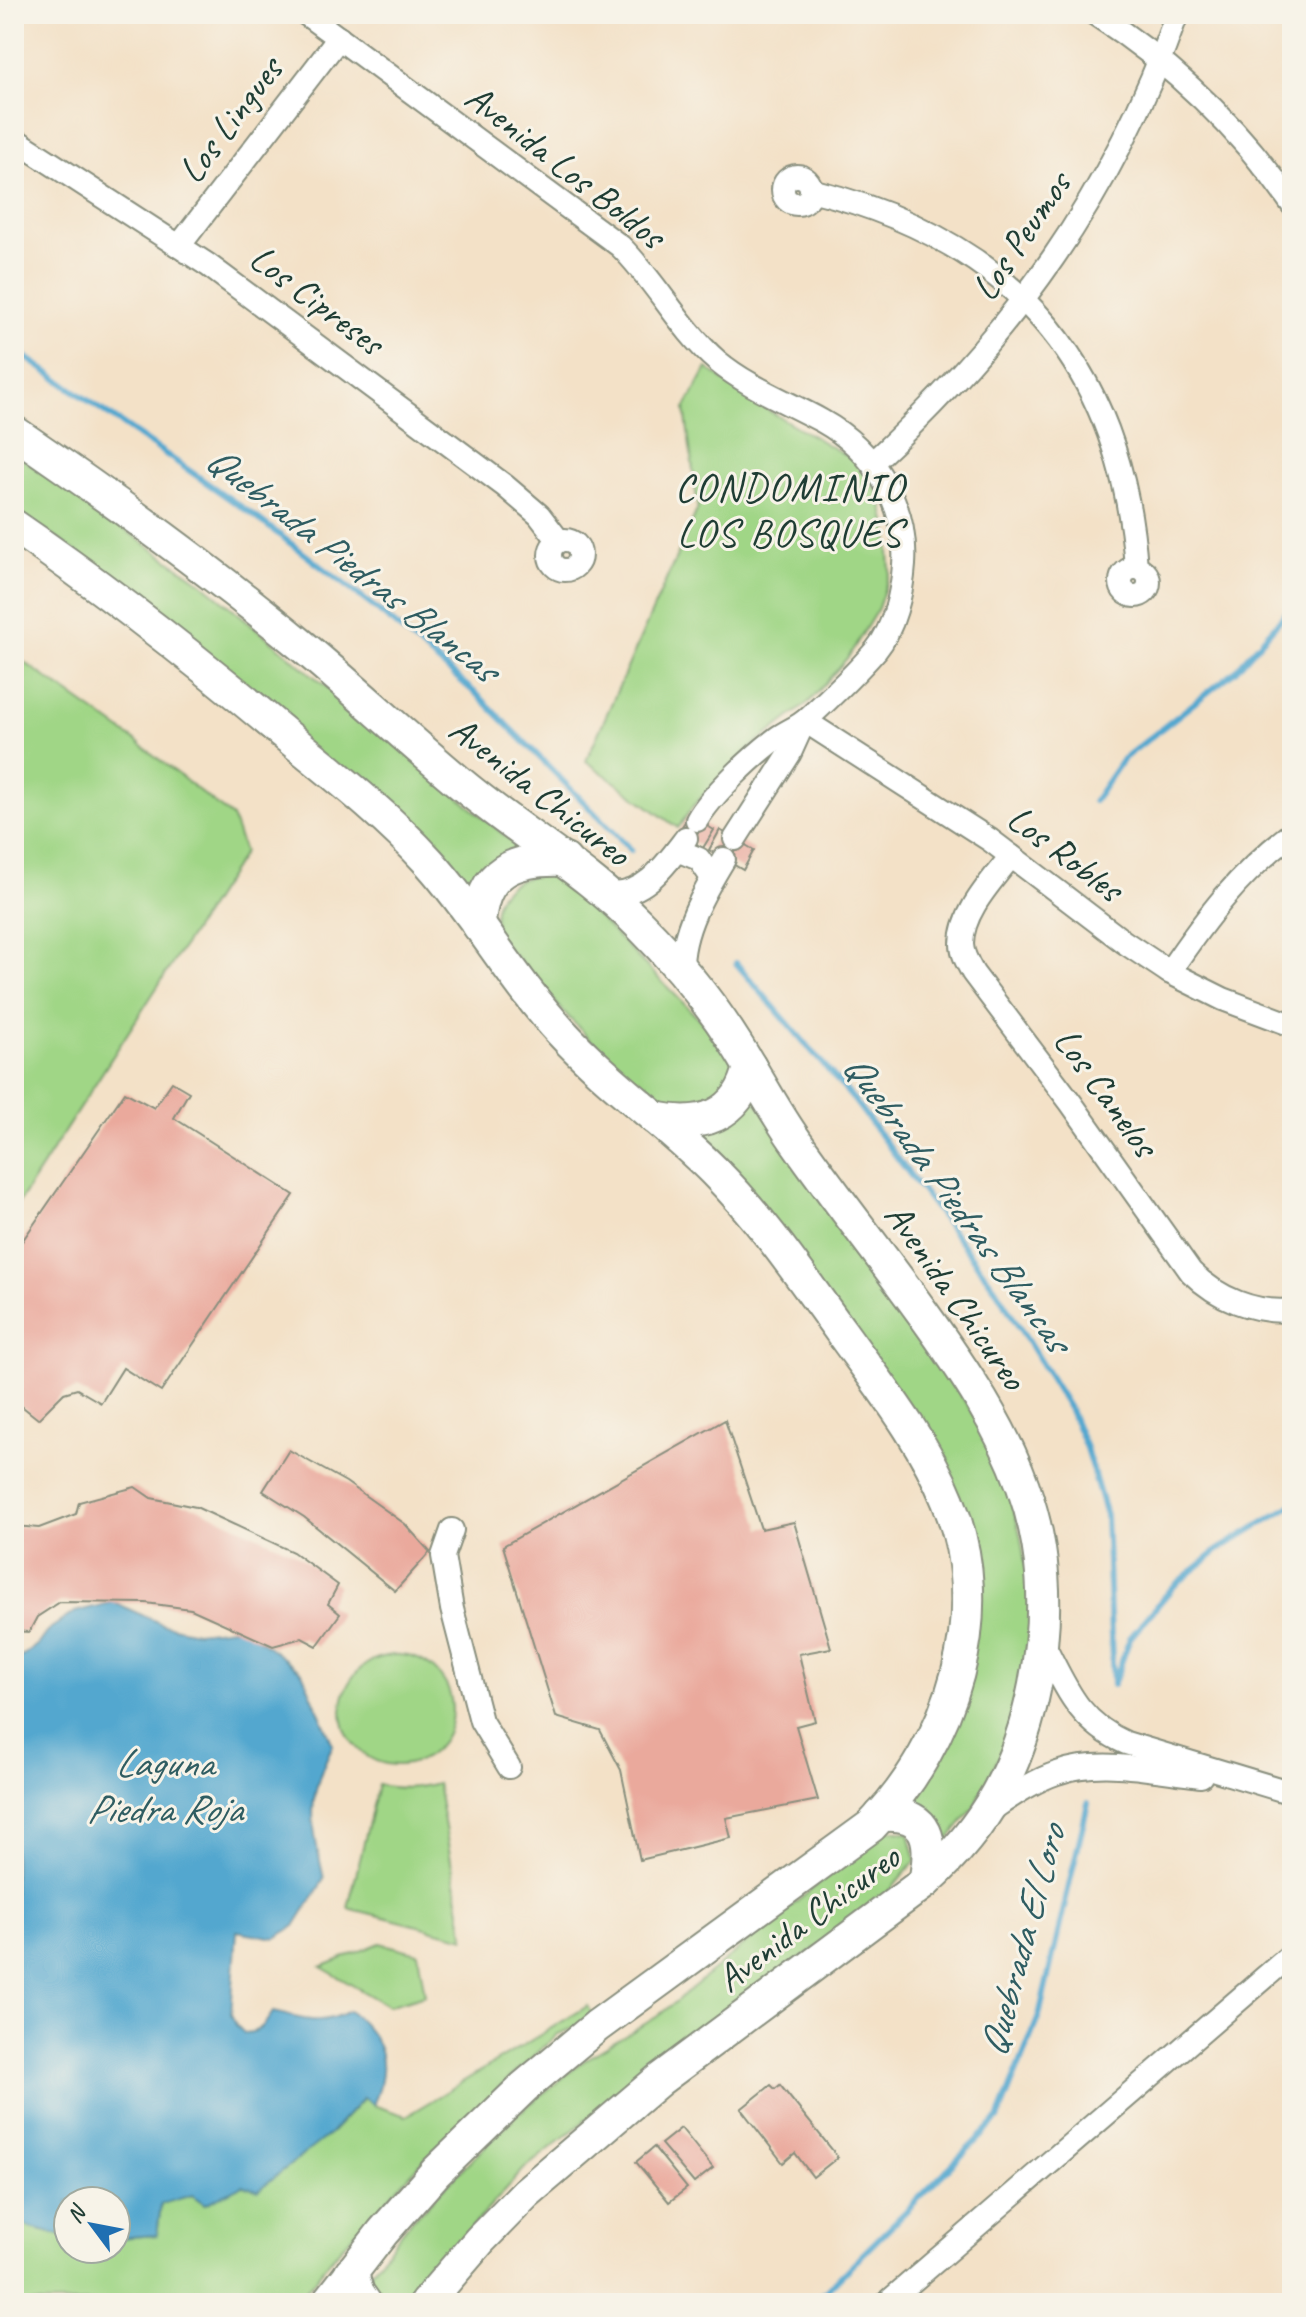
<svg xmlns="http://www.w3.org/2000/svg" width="1306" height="2317" font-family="Caveat,sans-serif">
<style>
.green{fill:#a0d686;stroke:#608a5d;stroke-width:2}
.water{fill:#53a7cf;stroke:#397282;stroke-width:2}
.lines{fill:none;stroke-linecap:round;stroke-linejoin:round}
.stream{stroke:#53a7cf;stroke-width:6}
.building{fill:#eaa99c}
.street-casing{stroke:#898f7e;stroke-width:26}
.secondary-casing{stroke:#898f7e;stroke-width:36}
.street{stroke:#fff;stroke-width:22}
.secondary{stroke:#fff;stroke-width:32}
.labels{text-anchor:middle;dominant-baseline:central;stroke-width:6;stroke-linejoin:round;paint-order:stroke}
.street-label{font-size:38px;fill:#1f3d34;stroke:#f7f3e8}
.neighbourhood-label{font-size:40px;letter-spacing:2px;fill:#1f3d34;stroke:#f7f3e8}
.water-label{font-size:40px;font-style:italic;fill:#2f5d62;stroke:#f7f3e8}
</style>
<rect width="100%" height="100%" fill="#f7f3e8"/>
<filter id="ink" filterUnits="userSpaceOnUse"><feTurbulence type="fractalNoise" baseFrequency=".0125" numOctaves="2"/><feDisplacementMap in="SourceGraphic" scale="16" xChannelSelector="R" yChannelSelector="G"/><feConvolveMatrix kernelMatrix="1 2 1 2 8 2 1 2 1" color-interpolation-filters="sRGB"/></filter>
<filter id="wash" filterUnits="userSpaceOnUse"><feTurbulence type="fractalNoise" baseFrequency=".006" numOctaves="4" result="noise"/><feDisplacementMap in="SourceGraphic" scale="32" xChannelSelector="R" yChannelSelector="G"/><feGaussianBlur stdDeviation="1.8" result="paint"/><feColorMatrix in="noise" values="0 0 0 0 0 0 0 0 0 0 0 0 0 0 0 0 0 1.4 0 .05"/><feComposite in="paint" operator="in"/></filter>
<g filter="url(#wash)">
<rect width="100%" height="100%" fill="#f3e1c7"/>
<g class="green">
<polygon points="707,368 752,401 859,463 880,495 888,531 890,572 878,608 849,656 809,702 754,745 693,806 678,828 586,761 698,508 685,409"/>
<polygon points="14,453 202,583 521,849 478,896 83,556 14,510"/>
<polygon points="14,655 136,741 232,817 244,852 14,1210"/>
<path d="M544 873 559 878 727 1047C741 1075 729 1083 713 1104L668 1108C612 1067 566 1016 522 964 514 955 498 942 496 930 488 891 511 880 544 873Z"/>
<polygon points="752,1095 952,1381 997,1452 1020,1533 1032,1603 1030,1643 1003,1749 974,1807 939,1851 909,1808 924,1779 970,1531 696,1134"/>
<circle cx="397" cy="1710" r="55"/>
<path d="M437 1783 465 1938 348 1908 378 1785C399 1789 415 1789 437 1783Z"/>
<polygon points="885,1829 909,1833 916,1860 883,1899 664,2058 524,2169 404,2303 346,2303 408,2224 514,2117 585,2060 658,2016"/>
<polygon points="380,1943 418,1953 425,1995 388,2006 321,1967"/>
<polygon points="588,2006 596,2020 558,2034 442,2141 331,2259 296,2303 14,2303 14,2221 31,2228 68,2237 68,2249 116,2249 116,2238 157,2235 161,2204 192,2195 205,2204 332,2132 364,2098 373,2105 406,2116"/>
</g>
<path class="water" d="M113 1602 164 1625 196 1632 242 1627 302 1672 333 1745C305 1801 311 1821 324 1879L295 1926 275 1938 237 1931 231 2014 236 2025 244 2033C260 2033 265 2024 273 2012 306 2019 318 2027 349 2011 383 2038 391 2065 373 2105L363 2098 332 2132 258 2190 243 2185 205 2204 192 2195 161 2204 157 2235 116 2238V2201H68V2237L31 2228 14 2221V1662L38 1644 48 1630 75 1612Z"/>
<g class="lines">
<g class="stream">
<polyline points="14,349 256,517 374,607 480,697 631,850"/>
<polyline points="1094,801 1123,759 1235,671 1292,606"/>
<polyline points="736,963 854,1100 995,1288 1070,1410 1086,1448 1106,1515 1113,1685"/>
<polyline points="1115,1680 1130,1638 1173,1587 1218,1550 1292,1505"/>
<polyline points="814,2303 998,2119 1039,2016 1088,1803"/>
</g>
</g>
<g id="blocks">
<g class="building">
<polygon points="689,815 714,830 703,848 678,833"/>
<polygon points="720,830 754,850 743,870 709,850"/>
<polygon points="172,1082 189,1092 174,1118 294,1195 161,1392 123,1368 101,1403 77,1389 64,1393 38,1419 14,1400 14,1253 125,1092 154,1108"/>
<polygon points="725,1420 761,1529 794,1522 831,1648 799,1654 815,1721 796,1726 818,1800 726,1818 731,1838 640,1860 621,1770 600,1730 556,1717 503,1546"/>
<polygon points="289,1450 346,1482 405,1524 430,1552 395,1591 304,1517 263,1491"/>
<polygon points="135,1487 151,1498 196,1507 293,1552 338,1585 328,1604 340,1614 317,1646 302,1638 273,1646 191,1609 146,1603 60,1602 37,1617 29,1632 14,1631 14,1526 39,1528 76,1514 79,1502"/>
<polygon points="771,2085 775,2089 780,2085 838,2157 813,2177 795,2153 783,2163 741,2109"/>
<polygon points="681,2128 713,2168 694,2183 661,2144"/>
<polygon points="654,2147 687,2188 669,2202 636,2162"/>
</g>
</g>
</g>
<g filter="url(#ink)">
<use href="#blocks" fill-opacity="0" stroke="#898f7e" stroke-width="2"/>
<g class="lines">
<defs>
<g id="street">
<path d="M306 14 620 246C656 281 679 328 717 361 748 387 786 401 822 421 874 450 908 505 904 565 902 593 894 628 876 650 855 674 831 697 807 719 798 727 787 731 777 738 753 756 711 795 697 820"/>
<path d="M1095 14C1174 65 1238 126 1292 204"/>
<polyline points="14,139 208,265 505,486 539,515 559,541"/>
<circle cx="797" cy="190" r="14"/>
<path d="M811 190C1009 239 1121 361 1136 567"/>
<polyline points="179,246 339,38"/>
<path d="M872 463C1012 334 1113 195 1177 14"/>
<circle cx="565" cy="555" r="15"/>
<circle cx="1135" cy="582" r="14"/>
<polyline points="805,721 990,840 1124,942 1169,972 1223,999 1292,1025"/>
<polyline points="735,839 790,753 804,722"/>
<polyline points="677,850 699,859 712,878"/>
<path d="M1011 856C993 880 962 911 962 944 962 954 968 964 973 973L1071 1103 1191 1272C1217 1298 1255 1314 1292 1310"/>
<path d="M607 893C643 899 667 863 686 838"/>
<path d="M682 970C681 931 704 892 724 859"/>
<path d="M1169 972C1207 916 1238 875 1292 833"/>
<polyline points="452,1530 443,1556 452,1609 481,1721 509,1767"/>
<path d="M1041 1639C1065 1684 1076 1721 1126 1743L1292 1793"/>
<path d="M991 1810C1012 1796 1033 1781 1057 1773 1101 1757 1155 1771 1201 1776"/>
<polyline points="887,2303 1292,1954"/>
</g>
<g id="secondary">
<path d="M14 432C112 499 208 568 300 644 354 689 405 737 459 782 518 832 586 870 640 925 676 961 709 1001 736 1044 757 1077 774 1111 797 1143 837 1200 881 1255 922 1312 1010 1434 1065 1529 1035 1685 1019 1767 987 1826 925 1882L659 2080 526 2193 480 2240 426 2303"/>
<path d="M14 526C109 591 199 662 287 736 336 776 386 815 429 862 477 915 512 979 561 1032 608 1083 665 1122 714 1171 763 1220 802 1278 842 1333 880 1386 923 1439 948 1501 994 1613 953 1742 871 1826L597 2026 524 2087 436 2172 383 2232 328 2303"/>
<path d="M479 926C481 870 514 858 565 860"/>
<path d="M655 1118C701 1128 739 1117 750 1067"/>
<path d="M881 1815C931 1811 933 1843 925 1882"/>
<polyline points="351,2272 358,2293 365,2303"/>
</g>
</defs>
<use href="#street" class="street-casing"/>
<use href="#secondary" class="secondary-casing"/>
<use href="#street" class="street"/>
<use href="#secondary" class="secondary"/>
</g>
</g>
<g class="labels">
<g class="street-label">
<text transform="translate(230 120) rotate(-53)">Los Lingues</text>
<text transform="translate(565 166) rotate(38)">Avenida Los Boldos</text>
<text transform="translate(1021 236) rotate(-56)">Los Peumos</text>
<text transform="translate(317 300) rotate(37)">Los Cipreses</text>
<text transform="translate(540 791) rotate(38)">Avenida Chicureo</text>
<text transform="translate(1065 853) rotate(37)">Los Robles</text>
<text transform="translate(1106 1092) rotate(54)">Los Canelos</text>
<text transform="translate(956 1296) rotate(55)">Avenida Chicureo</text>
<text transform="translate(808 1918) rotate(-37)">Avenida Chicureo</text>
</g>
<g class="neighbourhood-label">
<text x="790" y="487">CONDOMINIO<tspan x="790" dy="46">LOS BOSQUES</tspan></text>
</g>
<g class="water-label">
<text transform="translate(352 563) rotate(38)">Quebrada Piedras Blancas</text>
<text transform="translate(957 1202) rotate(54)">Quebrada Piedras Blancas</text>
<text x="164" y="1763">Laguna<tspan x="164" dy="46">Piedra Roja</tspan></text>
<text transform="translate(1022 1941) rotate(-75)">Quebrada El Loro</text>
</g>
</g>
<rect width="1306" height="2317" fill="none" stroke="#f7f3e8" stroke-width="48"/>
<g transform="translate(92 2225) rotate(302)"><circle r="38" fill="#f7f3e8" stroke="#a1aaa0" stroke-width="2"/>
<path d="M0-6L14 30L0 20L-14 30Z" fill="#1f6fb2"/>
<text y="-12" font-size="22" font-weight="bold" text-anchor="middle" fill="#1f3d34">N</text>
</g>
</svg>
